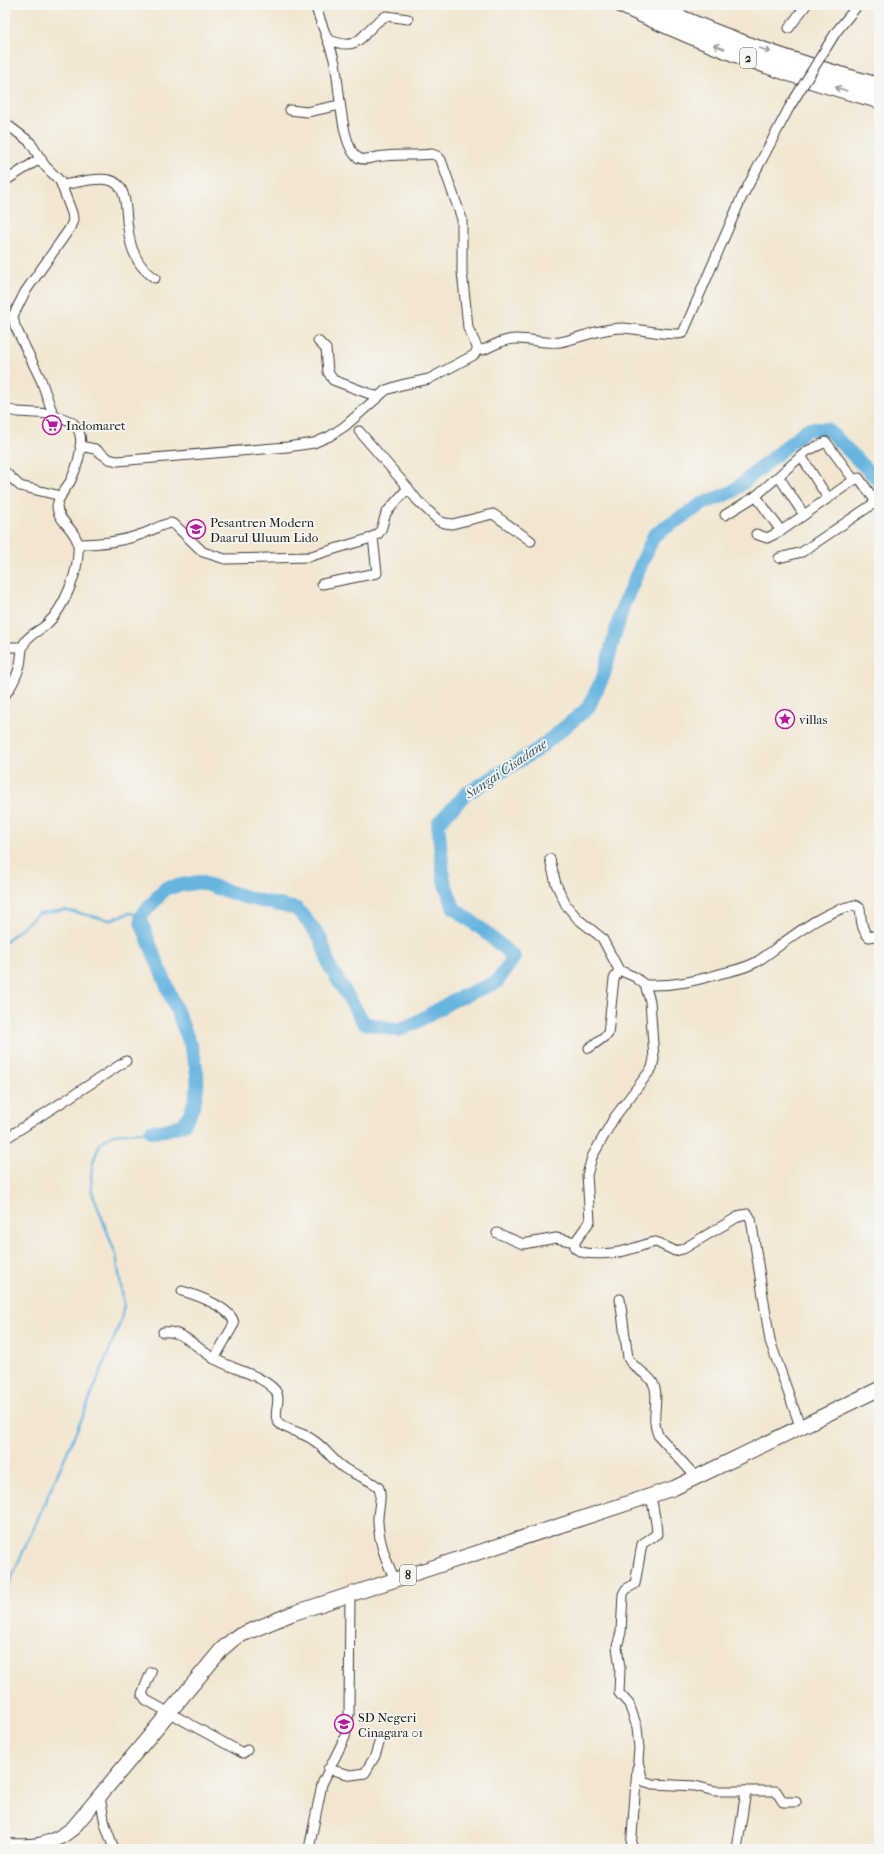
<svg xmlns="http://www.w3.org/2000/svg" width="884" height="1854" font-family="'IM FELL French Canon',serif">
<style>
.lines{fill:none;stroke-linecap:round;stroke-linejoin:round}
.stream{stroke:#66b4e0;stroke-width:2.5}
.river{stroke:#66b4e0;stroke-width:14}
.minor-casing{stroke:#3c3a37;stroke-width:11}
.trunk-casing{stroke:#3c3a37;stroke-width:16}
.motorway-casing{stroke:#3c3a37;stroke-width:18}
.minor{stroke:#fff;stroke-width:9}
.trunk{stroke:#fff;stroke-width:14}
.motorway{stroke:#fff;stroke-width:16}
.minor-bridge-casing{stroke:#3c3a37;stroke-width:11;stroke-linecap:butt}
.minor-bridge{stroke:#fff;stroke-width:9}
.oneway{stroke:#999}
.labels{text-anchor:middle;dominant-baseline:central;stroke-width:3.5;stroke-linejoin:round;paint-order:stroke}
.shield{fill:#f6f6f2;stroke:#5d5d5c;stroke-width:1}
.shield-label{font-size:12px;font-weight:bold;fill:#1c1c1c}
.poi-label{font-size:13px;fill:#1c1c1c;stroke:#f6f6f2;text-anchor:start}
.water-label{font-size:14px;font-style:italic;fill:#3a596a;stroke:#f6f6f2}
</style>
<rect width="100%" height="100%" fill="#f6f6f2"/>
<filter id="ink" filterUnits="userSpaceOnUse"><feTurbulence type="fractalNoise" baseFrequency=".025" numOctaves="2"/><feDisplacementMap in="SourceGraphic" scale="8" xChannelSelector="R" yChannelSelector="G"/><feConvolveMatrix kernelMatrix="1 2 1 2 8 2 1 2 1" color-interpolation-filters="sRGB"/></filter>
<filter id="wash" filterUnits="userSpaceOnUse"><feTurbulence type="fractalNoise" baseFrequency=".012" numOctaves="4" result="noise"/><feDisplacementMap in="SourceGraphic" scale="16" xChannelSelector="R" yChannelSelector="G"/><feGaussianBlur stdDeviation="0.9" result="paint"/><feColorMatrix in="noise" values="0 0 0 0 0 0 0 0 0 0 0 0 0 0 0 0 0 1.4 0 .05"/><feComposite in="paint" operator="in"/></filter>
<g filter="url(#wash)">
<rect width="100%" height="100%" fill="#f2e6d0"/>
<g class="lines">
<g class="stream">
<polyline points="5,942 38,914 65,910 109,920 130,913 141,916"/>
<polyline points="5,1593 83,1416 120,1323 124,1305 116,1255 92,1192 91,1176 93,1162 100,1143 113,1134 151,1131"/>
</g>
<path class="river" d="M151 1131 165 1130 184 1124C201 1097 200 1076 191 1046L141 922V916L166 888 199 882 248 898 297 909 320 937 330 967 364 1023 398 1030 413 1024 454 1000 497 982 514 957 483 930 454 908 444 881 438 823 466 794 537 750 588 708 603 677 623 606 654 535 702 504 732 492 807 429H827L879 481"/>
</g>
</g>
<g filter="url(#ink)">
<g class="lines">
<defs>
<g id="minor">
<path d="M315 5C321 24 330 43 335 63 339 81 341 151 359 158 364 161 371 158 377 157 395 154 414 156 432 154L437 156 441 160 462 219V272L467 317 468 328 478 349 483 350C494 345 506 338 518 339 532 339 545 344 560 342 581 338 600 328 622 328 636 328 674 337 683 333L740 201 789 108"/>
<polyline points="789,28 806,5"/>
<polyline points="836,32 858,5"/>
<path d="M327 39C364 55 360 30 386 16L408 19"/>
<polyline points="290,110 307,112 340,105"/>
<path d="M5 123 30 142 45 166 60 181 72 213 73 220 70 228 25 292 13 316 15 326 41 380 53 414C59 418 69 419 74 424 88 437 77 468 70 482 65 489 58 497 57 506 57 521 77 530 78 545 80 570 64 609 46 625 39 631 30 634 25 642 20 650 22 657 20 665 17 676 12 686 5 695"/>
<polyline points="5,181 41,158"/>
<path d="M63 185C76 183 95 177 109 180 129 184 125 214 128 228 129 237 131 247 135 255 139 265 146 272 155 278"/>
<polyline points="318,341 326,349 328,372 333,380 378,397"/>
<polyline points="5,409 18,412 53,414"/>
<polyline points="359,431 408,488"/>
<polyline points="80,446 95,449 109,459 117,461 287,447 314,443 330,436 345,426 386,390 401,385 429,379 474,355 478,349"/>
<polyline points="801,456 828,498"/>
<polyline points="5,472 20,486 61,496"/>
<polyline points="779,477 804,515 781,531"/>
<polyline points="756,496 781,531 767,538 756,534"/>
<polyline points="725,515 756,496 807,451 826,442 854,480 859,478 876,502 802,552 779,558"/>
<polyline points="804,515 854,480"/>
<path d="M78 544C100 544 121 542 142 534 152 531 161 524 171 523L175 525 203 552 225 559 308 557 368 539 378 534 381 530 386 513 408 488 417 500 439 521 445 523 452 524 493 514 531 541"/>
<polyline points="322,584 377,573 373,537"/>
<polyline points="5,647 22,647"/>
<path d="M550 859 556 884 566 905 578 919 602 938 619 970 635 977 645 985 650 1001 654 1059 652 1068 614 1118 592 1157 587 1175 590 1221 575 1242V1248C585 1258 619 1253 631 1249 640 1247 647 1243 656 1242L675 1251 683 1249 741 1215 748 1214 751 1219 770 1341 800 1426"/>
<path d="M645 985C675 986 695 981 723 973 735 970 747 968 758 961 789 940 817 913 855 905L860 908C861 918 861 930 869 937L879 935"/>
<polyline points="589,1048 608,1034 614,979 619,970"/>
<polyline points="5,1139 126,1061"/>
<polyline points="497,1233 523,1244 556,1238 575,1242"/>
<path d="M182 1291C196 1295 233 1308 234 1324L214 1359"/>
<path d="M620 1299 628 1358C634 1370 649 1373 654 1385 660 1400 650 1417 658 1435L696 1477"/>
<path d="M163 1332C184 1330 198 1350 215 1359 234 1370 260 1374 275 1390 284 1401 268 1418 283 1426 293 1432 304 1433 313 1440 326 1448 334 1463 347 1470 354 1474 375 1482 379 1488 383 1497 377 1512 378 1522 379 1543 386 1561 395 1580"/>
<polyline points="651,1496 656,1523 657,1534 642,1544 635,1584 626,1589 623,1594 621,1632 617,1647 620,1668 619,1693 629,1704 637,1727 639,1748 638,1761 643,1781 653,1784 695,1786 715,1791 776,1791 783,1802 796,1802"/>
<polyline points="151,1672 142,1694 146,1700 239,1751 243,1753 247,1750"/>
<polyline points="328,1769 351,1775 365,1773 375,1756 379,1743"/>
<polyline points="100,1797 105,1824 114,1849"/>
<polyline points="309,1849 322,1784 345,1737 349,1714 350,1594"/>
<polyline points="631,1849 637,1768"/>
<polyline points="737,1849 746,1791"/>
</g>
<path id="trunk" d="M5 1846C33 1847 50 1847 73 1828L222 1649 236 1637 291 1614 674 1488 879 1389"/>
<g id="motorway">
<path d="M622 5C704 44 791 77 879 100"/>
<path d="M651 5C724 39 801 65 879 86"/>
</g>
</defs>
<use href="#minor" class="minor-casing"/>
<use href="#trunk" class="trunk-casing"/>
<use href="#motorway" class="motorway-casing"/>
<use href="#minor" class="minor"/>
<use href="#trunk" class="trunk"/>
<use href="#motorway" class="motorway"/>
<defs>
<polyline id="minor-bridge" points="789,108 836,32"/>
</defs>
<use href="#minor-bridge" class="minor-bridge-casing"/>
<use href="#minor-bridge" class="minor-bridge"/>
</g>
<defs><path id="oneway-shaft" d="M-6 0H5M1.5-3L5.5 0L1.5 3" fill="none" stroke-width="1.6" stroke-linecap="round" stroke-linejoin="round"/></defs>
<g class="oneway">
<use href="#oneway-shaft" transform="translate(719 47) rotate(-160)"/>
<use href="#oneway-shaft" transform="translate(765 50) rotate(20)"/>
<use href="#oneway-shaft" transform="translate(841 89) rotate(-162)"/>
</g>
</g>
<defs>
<symbol id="supermarket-ring" viewBox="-11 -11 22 22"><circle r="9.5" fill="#f6f6f2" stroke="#b5179e" stroke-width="1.5"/><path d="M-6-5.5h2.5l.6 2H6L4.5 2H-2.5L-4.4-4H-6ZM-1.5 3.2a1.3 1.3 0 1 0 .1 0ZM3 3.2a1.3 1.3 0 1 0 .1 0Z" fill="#b5179e"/></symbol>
<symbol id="school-ring" viewBox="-11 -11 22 22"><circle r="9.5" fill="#f6f6f2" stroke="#b5179e" stroke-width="1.5"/><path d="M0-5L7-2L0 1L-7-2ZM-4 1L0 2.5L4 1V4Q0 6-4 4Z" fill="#b5179e"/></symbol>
<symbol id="sight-ring" viewBox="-11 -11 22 22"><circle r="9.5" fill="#f6f6f2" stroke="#b5179e" stroke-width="1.5"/><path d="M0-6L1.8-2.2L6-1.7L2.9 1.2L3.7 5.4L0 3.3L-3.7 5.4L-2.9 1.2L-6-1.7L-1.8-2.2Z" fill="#b5179e"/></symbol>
</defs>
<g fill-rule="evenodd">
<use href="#supermarket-ring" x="41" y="414" width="22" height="22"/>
<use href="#school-ring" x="185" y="518" width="22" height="22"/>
<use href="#sight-ring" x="774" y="708" width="22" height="22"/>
<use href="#school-ring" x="333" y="1713" width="22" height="22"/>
</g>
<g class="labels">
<g class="shield">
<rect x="740" y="48" width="16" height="20" rx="3"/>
<rect x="400" y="1565" width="16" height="20" rx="3"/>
</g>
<g class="shield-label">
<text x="748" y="58">2</text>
<text x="408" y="1575">8</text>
</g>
<g class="poi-label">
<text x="66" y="425">Indomaret</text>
<text x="210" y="522">Pesantren Modern<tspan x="210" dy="15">Daarul Uluum Lido</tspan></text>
<text x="799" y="719">villas</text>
<text x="358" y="1717">SD Negeri<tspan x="358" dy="15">Cinagara 01</tspan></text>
</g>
<g class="water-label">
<text transform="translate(506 769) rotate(-34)">Sungai Cisadane</text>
</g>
</g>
<rect width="884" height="1854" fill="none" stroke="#f6f6f2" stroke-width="20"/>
</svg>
